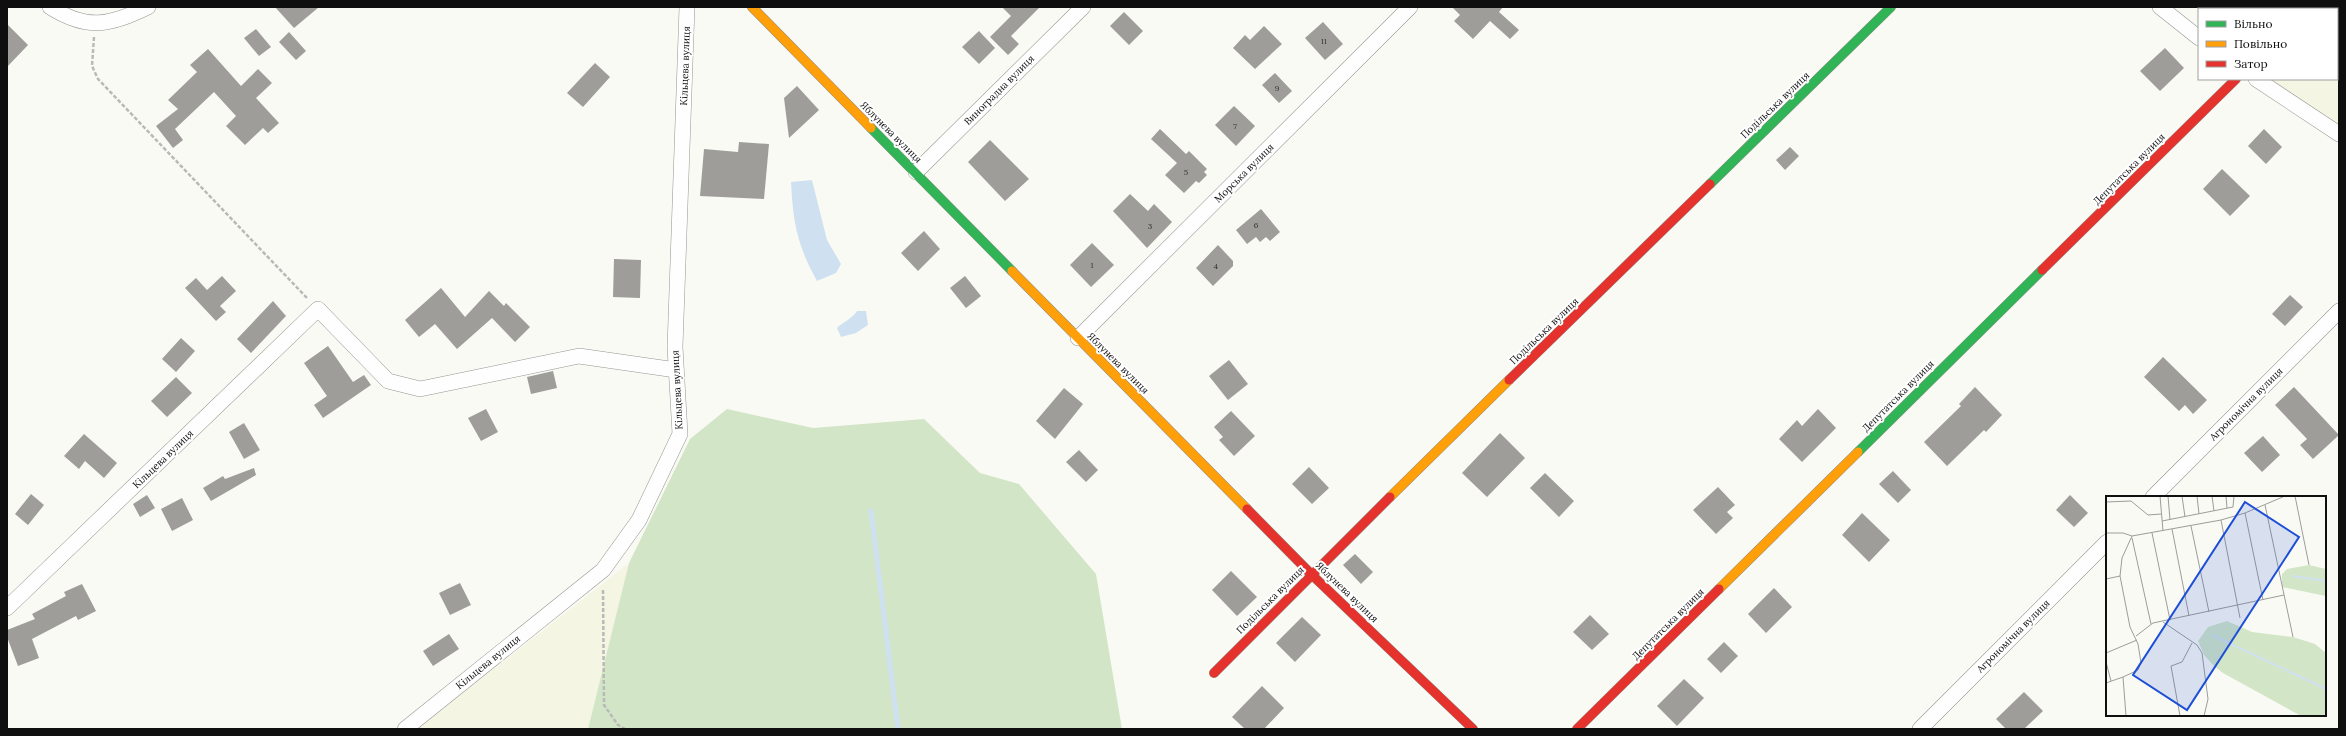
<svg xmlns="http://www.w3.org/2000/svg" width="2346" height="736" font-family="Lora,serif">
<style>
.farmland{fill:#f4f5e3}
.forest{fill:#d2e5c6}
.water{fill:#cfe1f1}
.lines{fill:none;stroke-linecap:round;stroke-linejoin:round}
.stream{stroke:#cfe1f1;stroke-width:5}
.building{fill:#9e9d9a}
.street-casing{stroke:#959593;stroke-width:16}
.fast-casing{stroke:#8b8b89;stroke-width:10}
.slow-casing{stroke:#8b8b89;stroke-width:10}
.jam-casing{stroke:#8b8b89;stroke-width:10}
.path{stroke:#b9b9b8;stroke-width:2.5;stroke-dasharray:4 2;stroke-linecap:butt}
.street{stroke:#fefefe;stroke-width:15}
.fast{stroke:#30b455;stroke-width:9}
.slow{stroke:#ff9f0a;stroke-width:9}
.jam{stroke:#e5322d;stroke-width:9}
.labels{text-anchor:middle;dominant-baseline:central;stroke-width:4;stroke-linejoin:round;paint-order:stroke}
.number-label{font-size:8px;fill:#333232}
.street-label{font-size:10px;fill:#0f0f0f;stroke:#fff}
.inset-river{fill:none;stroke:#cfe1f1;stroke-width:2}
.inset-road{fill:none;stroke:#9c9c99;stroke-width:1}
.view{fill:#1d4ed8;fill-opacity:0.15;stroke:#1d4ed8;stroke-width:2}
.inset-edge{fill:none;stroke:#0f0f0f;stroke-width:2}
</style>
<rect width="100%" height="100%" fill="#fafaf5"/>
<g class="farmland">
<polygon points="2339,14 2339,134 2256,79 2337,79 2337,15"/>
<polygon points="629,563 588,729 417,729"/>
</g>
<polygon class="forest" points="727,409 813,428 924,419 980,473 1019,484 1096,574 1122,729 588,729 629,563 690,439"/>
<g class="water">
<path d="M812 180 827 240 841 264 836 273 817 281C797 245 793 222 791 182Z"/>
<path d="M857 311H866L868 325 856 333 841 337 837 328C844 321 852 319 857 311Z"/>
</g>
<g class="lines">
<polyline class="stream" points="871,511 898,729"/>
</g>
<g class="building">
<polygon points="275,7 319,7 294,28"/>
<polygon points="1002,7 1040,7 1011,36 1019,44 1008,55 990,37 1011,16"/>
<polygon points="1452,7 1503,7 1499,12 1519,30 1510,39 1490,21 1473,39 1454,21 1460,15"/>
<polygon points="1124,12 1143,31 1129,45 1110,26"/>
<polygon points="1323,22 1343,44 1325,60 1305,38"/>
<polygon points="7,24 28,45 7,67"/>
<polygon points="1264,26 1282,44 1255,69 1233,48 1245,35 1250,40"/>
<polygon points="256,29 271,47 259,56 244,38"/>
<polygon points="979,31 995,48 979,64 962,47"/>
<polygon points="289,32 306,51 296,60 279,42"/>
<polygon points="2165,48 2184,68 2160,91 2140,71"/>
<polygon points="208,49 241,86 258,69 272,83 256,98 279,123 268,133 263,128 245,145 226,126 236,116 214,92 175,129 183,140 173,148 156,126 178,109 168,100 197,72 190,65"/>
<polygon points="595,63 610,77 583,107 567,93"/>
<polygon points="1275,73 1292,91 1279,103 1262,85"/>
<polygon points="797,86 819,110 789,138 784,98"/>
<polygon points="1234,106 1255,126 1236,146 1215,125"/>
<polygon points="1160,129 1186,154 1189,151 1207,169 1204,172 1207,175 1199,183 1196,181 1184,193 1165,175 1177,163 1151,139"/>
<polygon points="2264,129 2282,147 2266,164 2248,146"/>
<polygon points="990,140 1029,179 1005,201 968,162"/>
<polygon points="739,142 769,144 764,199 700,196 704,149 738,152"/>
<polygon points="1790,147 1799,156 1785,170 1776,160"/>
<polygon points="2222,169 2250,196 2230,216 2203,189"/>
<polygon points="1130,194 1148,211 1154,204 1172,222 1147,248 1113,211"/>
<polygon points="1261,209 1280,232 1270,241 1266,237 1260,242 1256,237 1247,244 1236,230"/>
<polygon points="924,231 940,249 918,271 901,253"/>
<polygon points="1092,243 1114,265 1091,287 1070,265"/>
<polygon points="1218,245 1233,261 1233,266 1213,286 1196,268"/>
<polygon points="614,259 641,260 640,298 613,297"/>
<polygon points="222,276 236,291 220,306 226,312 216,321 185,288 196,278 207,290"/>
<polygon points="965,276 981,296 966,308 950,288"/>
<polygon points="441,288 465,317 489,291 504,306 506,303 530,327 515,342 492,318 457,349 435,324 419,337 405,320"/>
<polygon points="2290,295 2303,307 2285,326 2272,314"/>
<polygon points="273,301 286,316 251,353 237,339"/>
<polygon points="181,338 195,351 176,372 162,359"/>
<polygon points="328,346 353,382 364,375 371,385 323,418 314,405 327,396 304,363"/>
<polygon points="2163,357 2207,400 2193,414 2185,405 2179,411 2144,377"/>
<polygon points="1229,360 1248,384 1228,400 1209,376"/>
<polygon points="553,371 557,388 531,394 527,377"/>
<polygon points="176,377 192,393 167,417 151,401"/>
<polygon points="1975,387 2002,415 1986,432 1984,430 1947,466 1924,442 1961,406 1959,404"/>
<polygon points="2294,387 2339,435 2313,459 2300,445 2307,439 2275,405"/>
<polygon points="1064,388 1083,404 1055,439 1036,421"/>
<polygon points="486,409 498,432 481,441 468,418"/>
<polygon points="1818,409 1836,428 1802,462 1779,439 1797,420 1802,426"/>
<polygon points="1231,411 1255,436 1234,456 1219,440 1223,437 1214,427"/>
<polygon points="244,423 260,450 244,459 229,432"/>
<polygon points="1500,433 1525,458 1487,497 1462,473"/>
<polygon points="84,434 117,463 104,478 85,461 79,469 64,456"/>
<polygon points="2263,436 2280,455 2262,472 2244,453"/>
<polygon points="1079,450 1098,470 1086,482 1066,462"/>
<polygon points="1309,467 1329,488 1312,504 1292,484"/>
<polygon points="254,468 256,475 211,501 203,488 223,476 225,479"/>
<polygon points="1893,471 1911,490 1898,503 1879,484"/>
<polygon points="1545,473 1574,501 1559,517 1530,488"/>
<polygon points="1718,487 1735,505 1727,512 1733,518 1716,534 1693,510"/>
<polygon points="31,494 44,505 28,525 15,514"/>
<polygon points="147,495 155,508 140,517 133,504"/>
<polygon points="2070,495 2088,513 2074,527 2056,510"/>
<polygon points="182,498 193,520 172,531 161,509"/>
<polygon points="1862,513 1890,540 1869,562 1842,535"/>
<polygon points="1355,554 1373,572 1361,584 1343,565"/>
<polygon points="1231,571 1257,597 1237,616 1212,590"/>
<polygon points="460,583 471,605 450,615 439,593"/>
<polygon points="82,584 96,611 78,620 76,616 32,639 39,658 18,666 7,637 7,630 35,619 32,614 66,596 64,592"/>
<polygon points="1774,588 1792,607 1766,633 1748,614"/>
<polygon points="1590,615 1609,634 1592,650 1573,632"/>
<polygon points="1302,617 1321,635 1295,662 1276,643"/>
<polygon points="449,634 459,649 433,666 423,651"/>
<polygon points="1724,642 1738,656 1721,673 1707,659"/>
<polygon points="1684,679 1704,698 1677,726 1657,706"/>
<polygon points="1262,686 1284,708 1264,729 1245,729 1232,717"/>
<polygon points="2024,692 2043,711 2024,729 2006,729 1996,719"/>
</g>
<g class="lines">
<defs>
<g id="street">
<path d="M50 7C88 31 110 25 148 7"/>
<polyline points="2160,7 2199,38"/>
<polyline points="2256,79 2339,134"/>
<polyline points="916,172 1083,7"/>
<polyline points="1078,338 1410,7"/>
<polyline points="2153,497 2339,311"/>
<polyline points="7,608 318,309 388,381 420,389 579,356 676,370"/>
<polyline points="405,729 603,570 639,520 680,434 675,347 687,7"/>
<polyline points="1920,729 2107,542"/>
</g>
<g id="fast">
<polyline points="871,128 1012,271"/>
<polyline points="1710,184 1891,7"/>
<polyline points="1858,452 2042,270"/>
</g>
<g id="slow">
<polyline points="752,7 871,128"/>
<polyline points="1012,271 1247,509"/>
<polyline points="1390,497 1509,380"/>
<polyline points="1719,589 1858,452"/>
</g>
<g id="jam">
<polyline points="2042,270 2236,79"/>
<polyline points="1509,380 1710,184"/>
<polyline points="1247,509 1311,574 1473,729"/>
<polyline points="1214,673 1390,497"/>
<polyline points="1577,729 1719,589"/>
</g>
</defs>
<use href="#street" class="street-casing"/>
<use href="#fast" class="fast-casing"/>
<use href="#slow" class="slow-casing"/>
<use href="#jam" class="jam-casing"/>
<g class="path">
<polyline points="2337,15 2339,14"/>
<polyline points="94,37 92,66 98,79 307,298"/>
<polyline points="603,590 604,705 618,725 625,729"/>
</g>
<use href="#street" class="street"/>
<use href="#fast" class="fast"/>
<use href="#slow" class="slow"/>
<use href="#jam" class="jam"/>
</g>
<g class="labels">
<g class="number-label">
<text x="1324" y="41">11</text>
<text x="1277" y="88">9</text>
<text x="1235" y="126">7</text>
<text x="1186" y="172">5</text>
<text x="1256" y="225">6</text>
<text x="1150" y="226">3</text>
<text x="1092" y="265">1</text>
<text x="1216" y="266">4</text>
</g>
<g class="street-label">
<text transform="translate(685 66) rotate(-88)">Кільцева вулиця</text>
<text transform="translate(999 90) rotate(-45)">Виноградна вулиця</text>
<text transform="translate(1775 105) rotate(-44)">Подільська вулиця</text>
<text transform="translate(891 132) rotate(45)">Яблунева вулиця</text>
<text transform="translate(2129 169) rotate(-45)">Депутатська вулиця</text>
<text transform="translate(1244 173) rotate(-45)">Морська вулиця</text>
<text transform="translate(1544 331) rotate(-44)">Подільська вулиця</text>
<text transform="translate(1118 363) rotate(45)">Яблунева вулиця</text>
<text transform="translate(677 390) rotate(-93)">Кільцева вулиця</text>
<text transform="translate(1898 396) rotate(-45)">Депутатська вулиця</text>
<text transform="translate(2246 404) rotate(-45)">Агрономічна вулиця</text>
<text transform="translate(163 459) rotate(-44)">Кільцева вулиця</text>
<text transform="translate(1347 592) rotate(44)">Яблунева вулиця</text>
<text transform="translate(1270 600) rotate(-45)">Подільська вулиця</text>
<text transform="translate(1668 624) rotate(-45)">Депутатська вулиця</text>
<text transform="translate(2013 636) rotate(-45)">Агрономічна вулиця</text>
<text transform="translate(488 662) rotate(-39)">Кільцева вулиця</text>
</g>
</g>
<g transform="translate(2106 496)">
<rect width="220" height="220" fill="#fafaf5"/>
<path d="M203 69 220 73V100L176 91V78L181 73ZM121 125 146 136 187 141 209 148 220 157V220H195L117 177 108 170 98 159 92 145 102 131Z" fill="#d2e5c6"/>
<path class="inset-river" d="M186 80 220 85M106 139 220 193"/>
<path class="inset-road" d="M54 0 57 35M62 0 64 24M76 0 79 21M91 0 93 18M106 0 108 15M120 0 121 12M189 0 203 69M0 6 25 5 42 19 55 18M159 9 187 141M139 17 157 104M115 24 134 122M56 25 127 11 128 0M85 30 103 116M66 33 83 120M0 37H17L26 40 115 24 139 17 179 0M46 37 64 124M26 42 45 128M0 83 14 80M57 126 91 149 96 157 102 203 98 220M30 140 47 127 178 99M0 157 31 144M0 166 5 185M0 187 17 181M20 220 17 181 32 174 35 167 32 148 24 131 14 80 16 62 26 40M74 220 65 170 76 166 86 147"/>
<path class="view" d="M139 6 193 41 81 214 27 179Z"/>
<rect width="220" height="220" class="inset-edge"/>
</g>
<rect width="2346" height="736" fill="none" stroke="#0f0f0f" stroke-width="16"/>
<rect x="2198" y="8" width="140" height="72" fill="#ffffff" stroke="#9f9f9f"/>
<rect x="2206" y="21" width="20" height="6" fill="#30b455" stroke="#9f9f9f"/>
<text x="2234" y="28" font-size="12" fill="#0f0f0f">Вільно</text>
<rect x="2206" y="41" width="20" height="6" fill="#ff9f0a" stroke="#9f9f9f"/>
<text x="2234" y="48" font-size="12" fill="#0f0f0f">Повільно</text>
<rect x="2206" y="61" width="20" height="6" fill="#e5322d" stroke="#9f9f9f"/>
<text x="2234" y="68" font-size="12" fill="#0f0f0f">Затор</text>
</svg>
